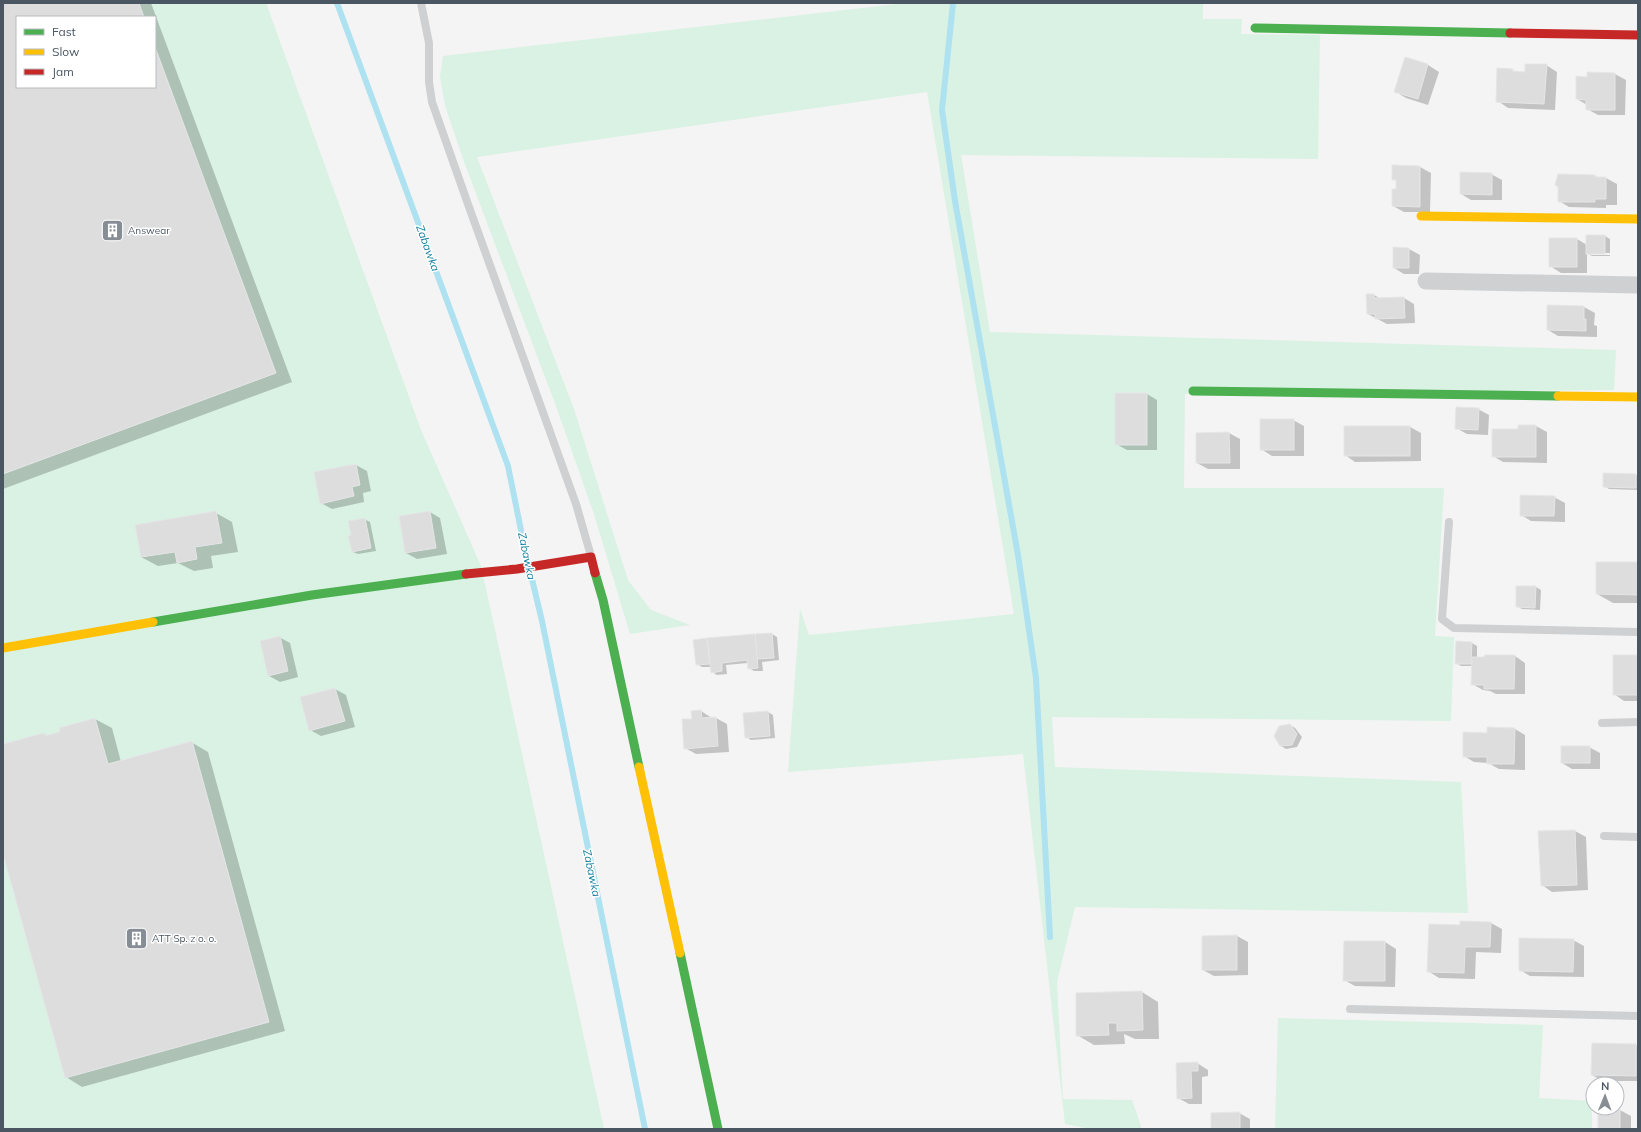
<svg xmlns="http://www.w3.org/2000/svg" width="1641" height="1132" font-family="Mulish,sans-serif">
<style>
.green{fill:#d9f2e3;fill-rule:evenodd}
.shadow{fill:#0003;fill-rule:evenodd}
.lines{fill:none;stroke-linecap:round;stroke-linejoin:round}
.stream{stroke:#aee2f0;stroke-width:6}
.building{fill:#ddddde;stroke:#e5e6e7}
.lane{stroke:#ced0d2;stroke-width:8}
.street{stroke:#ced0d2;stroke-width:17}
.fast{stroke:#4caf50;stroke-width:9}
.slow{stroke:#ffc107;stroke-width:9}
.jam{stroke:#c62828;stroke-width:9}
.labels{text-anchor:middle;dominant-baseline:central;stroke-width:3;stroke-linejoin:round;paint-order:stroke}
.poi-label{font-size:10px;fill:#4a5661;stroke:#fff;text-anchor:start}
.water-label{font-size:11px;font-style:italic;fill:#0c7c9b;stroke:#fff}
</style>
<rect width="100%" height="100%" fill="#f4f4f4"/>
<g class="green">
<path d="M3 3H266L421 430 481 566 604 1129H3ZM17 17H155V87H17Z"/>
<polygon points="906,3 1203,3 1203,19 1242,19 1241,34 1320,35 1318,159 961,155 990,332 1616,350 1614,390 1185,394 1184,488 1444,488 1435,636 1454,637 1451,721 1052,717 1055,767 1461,782 1468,913 1075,907 1057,982 1063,1099 1132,1100 1142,1129 1091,1129 1065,1124 1023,754 788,772 800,609 809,635 1014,614 927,92 477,157 574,409 628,580 651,610 690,625 630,634 594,514 557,409 463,159 445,106 440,77 443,56"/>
<polygon points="1278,1018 1543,1025 1539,1098 1592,1101 1592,1129 1275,1129"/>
</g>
<g class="shadow">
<path d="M3 3H151L292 382 3 489ZM17 17H155V87H17Z"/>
<polygon points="1406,59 1428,65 1439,72 1428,105 1406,98 1396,92"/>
<polygon points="1546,65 1557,72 1555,110 1508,108 1498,101 1512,70 1517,73 1526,73"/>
<polygon points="1615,74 1626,80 1625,115 1598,115 1587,109 1587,105 1577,99 1588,78"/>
<polygon points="1420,167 1431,173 1430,212 1404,212 1393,206 1397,189 1397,181 1393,179"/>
<polygon points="1491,174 1502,180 1502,200 1471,200 1461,194"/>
<polygon points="1559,175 1595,176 1599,178 1606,178 1617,184 1617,205 1606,205 1606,208 1569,207 1559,201"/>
<polygon points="1605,236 1610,239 1610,253 1591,253 1591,255 1610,255 1610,256 1592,256 1587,253 1587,273 1561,273 1550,266 1577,239 1587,245"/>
<polygon points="1409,249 1420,255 1419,274 1404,274 1394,268"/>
<polygon points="1374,295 1381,299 1404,298 1414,304 1415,323 1387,324 1368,314"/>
<polygon points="1584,307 1595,313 1594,325 1597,326 1597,337 1558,336 1548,330"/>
<polygon points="1147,394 1157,400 1157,450 1127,450 1116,444"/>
<polygon points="1478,409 1489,415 1488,435 1467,434 1456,428"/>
<polygon points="1293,420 1304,426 1304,456 1272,456 1261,449"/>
<polygon points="1536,426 1547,432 1547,463 1503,462 1493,456"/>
<polygon points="1410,427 1421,433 1421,461 1355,462 1345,455"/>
<polygon points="1229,433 1240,439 1240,469 1208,469 1197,463 1197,434"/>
<polygon points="356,465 367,471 371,491 363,493 364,502 332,509 321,503"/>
<polygon points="1636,475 1638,476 1638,490 1609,489 1604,486"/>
<polygon points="1554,497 1565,503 1565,522 1531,521 1521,515"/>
<polygon points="430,512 440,518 447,554 417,559 406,553"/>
<polygon points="216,513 232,522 238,552 211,556 213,568 194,571 178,563 158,566 141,557"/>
<polygon points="364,519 370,522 376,551 358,554 353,552"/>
<polygon points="1638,563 1638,603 1613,603 1597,594"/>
<polygon points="1536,587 1541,590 1540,610 1522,609 1517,606"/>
<polygon points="772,634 777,637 779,660 762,662 763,671 754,671 749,668 748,663 726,665 727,674 717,675 712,672 711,667 702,667 697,664"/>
<polygon points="279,637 290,643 298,677 280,682 269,676"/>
<polygon points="1457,642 1472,643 1477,646 1477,658 1515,656 1525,663 1525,694 1496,694 1490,691 1483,690 1472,684 1473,666 1461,666 1456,663"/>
<polygon points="1638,656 1638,701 1624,701 1614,694"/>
<polygon points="335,689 346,695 355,727 321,736 310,730"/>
<polygon points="692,711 701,711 712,718 716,718 727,724 729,752 696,754 685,748 693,720"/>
<polygon points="768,712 773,715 775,738 751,740 746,737"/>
<polygon points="95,719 112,728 121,762 191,742 208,752 285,1031 82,1087 66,1077 3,850 3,745 43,734 48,736 61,732 60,728"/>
<polygon points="1290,725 1295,728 1302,737 1297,747 1286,749 1281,746"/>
<polygon points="1515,729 1525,735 1525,770 1499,769 1488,763 1474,762 1464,756 1488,734"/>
<polygon points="1589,747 1600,753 1600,769 1572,769 1562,763"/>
<polygon points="1575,831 1586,837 1588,890 1552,892 1542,885 1540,832"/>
<polygon points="1491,923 1502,929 1501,953 1476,952 1475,979 1439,978 1428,971 1461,926"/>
<polygon points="1237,936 1248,942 1248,975 1214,976 1203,970"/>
<polygon points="1573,940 1584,946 1584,977 1530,976 1520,970"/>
<polygon points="1345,942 1385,942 1396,949 1395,987 1355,986 1344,980"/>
<polygon points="1142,992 1158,1002 1159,1039 1135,1039 1124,1034 1125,1044 1094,1045 1077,1035"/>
<polygon points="1593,1044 1638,1046 1638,1081 1603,1081 1592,1075"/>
<polygon points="1197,1063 1208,1070 1208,1076 1202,1077 1202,1104 1189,1104 1178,1098 1177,1064"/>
<polygon points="1620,1110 1631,1116 1631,1129 1599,1129"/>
<polygon points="1239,1113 1250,1119 1250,1129 1212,1129"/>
</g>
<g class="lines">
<g class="stream">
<polyline points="337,3 508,466 525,550 542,621 645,1129"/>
<polyline points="953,3 942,110 955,201 1018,555 1036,678 1050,937"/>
</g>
</g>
<g class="building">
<polygon points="3,3 139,3 144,17 17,17 17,87 155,87 155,47 276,373 3,474"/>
<polygon points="1405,57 1428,64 1418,99 1394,92"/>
<polygon points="1525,64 1547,64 1544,104 1496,102 1497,68 1513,69 1512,71 1525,72"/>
<polygon points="1587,72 1615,73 1615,110 1586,110 1586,100 1576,99 1576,76 1587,77"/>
<polygon points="1392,165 1420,166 1420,207 1392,206 1392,189 1396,189 1396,180 1392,180"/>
<polygon points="1460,172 1492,173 1492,195 1460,194"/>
<polygon points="1558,174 1595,175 1595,177 1606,177 1606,199 1595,199 1595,202 1558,202 1558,187 1555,185"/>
<rect x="1586" y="235" width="19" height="19"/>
<rect x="1549" y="238" width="28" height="29"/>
<polygon points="1393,247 1409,248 1409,268 1393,268"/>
<polygon points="1366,294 1374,294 1374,298 1404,297 1405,318 1375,319 1375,314 1367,314"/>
<polygon points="1547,305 1584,306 1584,319 1586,319 1586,331 1547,330"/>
<rect x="1115" y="393" width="32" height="52"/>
<polygon points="1456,407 1479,408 1478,430 1455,429"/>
<rect x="1260" y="419" width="34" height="31"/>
<polygon points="1518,425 1536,425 1536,457 1492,457 1492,429 1518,429"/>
<rect x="1344" y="426" width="66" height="30"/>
<polygon points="1229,432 1230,463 1196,463 1196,433"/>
<polygon points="356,464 360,485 352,487 354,496 320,504 314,472"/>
<polygon points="1603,473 1636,474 1636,488 1603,487"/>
<polygon points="1520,495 1555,496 1554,516 1520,516"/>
<polygon points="216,511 222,543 195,547 197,559 177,563 175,552 141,557 135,525"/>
<polygon points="430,511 436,548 405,553 399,516"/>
<polygon points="365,518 371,548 352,552 348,536 351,535 348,521"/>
<polygon points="1596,562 1638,562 1638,595 1596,594"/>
<polygon points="1516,586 1536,586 1535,608 1516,607"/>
<polygon points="772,633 774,658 757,659 755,634"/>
<polygon points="755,634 758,668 748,669 747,660 722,663 722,671 711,673 707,638"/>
<polygon points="280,636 288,671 268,676 260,641"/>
<polygon points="707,638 710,664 696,665 693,640"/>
<polygon points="1456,641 1472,642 1471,664 1455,664"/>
<polygon points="1485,655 1515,655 1514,689 1484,689 1484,685 1471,685 1472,657 1484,657"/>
<rect x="1613" y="655" width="25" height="40"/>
<polygon points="335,688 345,721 309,731 300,697"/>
<polygon points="701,710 702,718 716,717 718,746 684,749 682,719 692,719 691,711"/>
<polygon points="768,711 770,736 745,738 743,713"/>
<polygon points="95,718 108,764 192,741 269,1022 65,1078 3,854 3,744 44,733 44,736 60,732 59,728"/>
<polygon points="1290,724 1297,734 1292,745 1280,746 1274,736 1279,726"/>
<polygon points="1487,727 1515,728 1514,764 1487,764 1487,757 1463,757 1463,732 1487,733"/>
<rect x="1561" y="746" width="29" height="17"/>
<polygon points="1575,830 1577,885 1541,886 1538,831"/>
<polygon points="1460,921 1491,922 1490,947 1465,947 1464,973 1427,972 1429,924 1460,925"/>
<polygon points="1237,935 1237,970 1202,970 1202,936"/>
<polygon points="1519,938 1574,939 1573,972 1519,971"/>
<polygon points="1344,941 1385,941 1385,981 1343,981"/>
<polygon points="1142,991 1143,1030 1117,1031 1117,1023 1108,1023 1109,1035 1076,1036 1076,993"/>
<polygon points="1592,1043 1636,1044 1636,1076 1591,1075"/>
<polygon points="1198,1062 1198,1071 1191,1071 1192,1098 1177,1099 1176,1063"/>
<rect x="1598" y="1109" width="22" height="20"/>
<polygon points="1240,1112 1240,1129 1211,1129 1211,1113"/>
</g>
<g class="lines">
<g class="lane">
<polyline points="421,3 429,43 429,82 432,102 469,207 576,504 591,556"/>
<polyline points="1449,522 1442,619 1454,628 1638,632"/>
<polyline points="1602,723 1638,722"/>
<polyline points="1604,836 1638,837"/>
<polyline points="1350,1009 1638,1016"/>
</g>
<polyline class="street" points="1426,281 1638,285"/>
<g class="fast">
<polyline points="1255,28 1510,33"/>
<polyline points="1193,391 1558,396"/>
<polyline points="595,573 603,600 639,767"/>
<polyline points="153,622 312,595 466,574"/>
<polyline points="680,953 718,1129"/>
</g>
<g class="slow">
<polyline points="1421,216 1638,219"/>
<polyline points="1558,396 1638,397"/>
<polyline points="3,648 153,622"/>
<polyline points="639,767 680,953"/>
</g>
<g class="jam">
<polyline points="1510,33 1638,35"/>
<polyline points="466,574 517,569 591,557 595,573"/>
</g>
</g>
<defs>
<symbol id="building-square" viewBox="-11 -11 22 22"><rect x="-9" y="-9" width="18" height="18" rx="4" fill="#868d94" stroke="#fff"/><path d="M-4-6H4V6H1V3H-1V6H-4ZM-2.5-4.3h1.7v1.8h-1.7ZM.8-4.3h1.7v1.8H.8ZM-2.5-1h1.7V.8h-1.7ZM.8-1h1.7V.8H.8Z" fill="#fff"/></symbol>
</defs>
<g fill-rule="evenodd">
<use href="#building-square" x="100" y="218" width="25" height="25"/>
<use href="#building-square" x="124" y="926" width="25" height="25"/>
</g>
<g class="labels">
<g class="poi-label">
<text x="128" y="230">Answear</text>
<text x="152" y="938">ATT Sp. z o. o.</text>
</g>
<g class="water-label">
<text transform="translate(428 248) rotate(70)">Zabawka</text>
<text transform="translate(527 556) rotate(78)">Zabawka</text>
<text transform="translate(592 873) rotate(78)">Zabawka</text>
</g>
</g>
<rect width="1641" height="1132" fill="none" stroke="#4a5661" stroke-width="8"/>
<rect x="16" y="16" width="140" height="72" fill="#ffffff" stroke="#b7bbc0"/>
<rect x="24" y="29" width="20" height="6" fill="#4caf50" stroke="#b7bbc0"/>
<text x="52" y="36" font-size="12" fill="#4a5661">Fast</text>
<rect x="24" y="49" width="20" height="6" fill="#ffc107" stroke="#b7bbc0"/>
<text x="52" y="56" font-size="12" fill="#4a5661">Slow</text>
<rect x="24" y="69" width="20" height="6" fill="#c62828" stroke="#b7bbc0"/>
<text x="52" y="76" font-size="12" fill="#4a5661">Jam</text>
<g transform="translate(1605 1096) rotate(1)"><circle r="19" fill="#ffffff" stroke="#b7bbc0"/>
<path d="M0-3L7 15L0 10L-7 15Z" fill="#868d94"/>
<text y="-6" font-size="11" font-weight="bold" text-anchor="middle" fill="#4a5661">N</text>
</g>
</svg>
